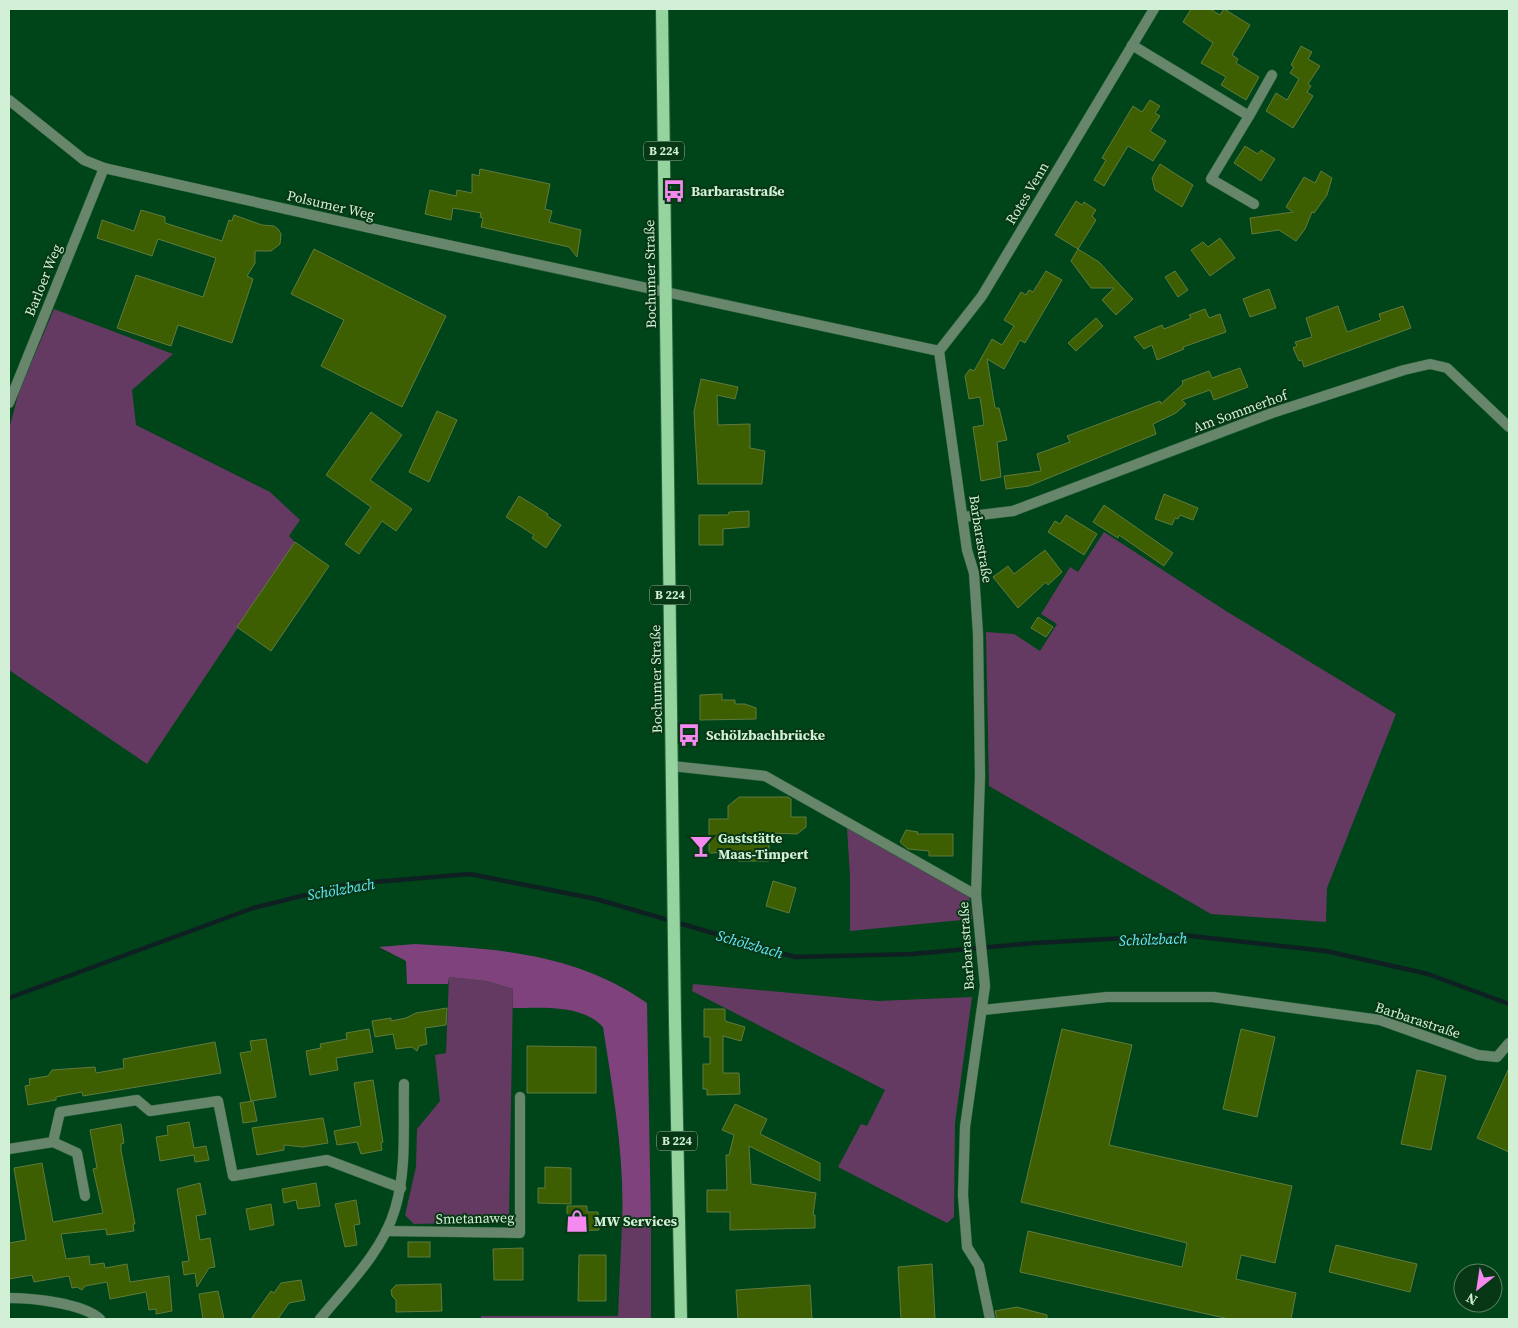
<svg xmlns="http://www.w3.org/2000/svg" width="1518" height="1328" font-family="'Source Serif 4',serif">
<style>
.green{fill:#643a62}
.forest{fill:#7f427d}
.lines{fill:none;stroke-linecap:round;stroke-linejoin:round}
.stream{stroke:#0f2023;stroke-width:4.5}
.building{fill:#3e5e02;stroke:#5f7b3d}
.minor-casing{stroke:#26633b;stroke-width:11}
.primary-casing{stroke:#26633b;stroke-width:14}
.minor{stroke:#68866c;stroke-width:10}
.primary{stroke:#95d49f;stroke-width:12}
.labels{text-anchor:middle;dominant-baseline:central;stroke-width:4;stroke-linejoin:round;paint-order:stroke}
.shield{fill:#083716;stroke:#95b89c;stroke-width:1}
.shield-label{font-size:12px;font-weight:bold;fill:#d2f0d6}
.poi-label{font-size:14px;font-weight:bold;fill:#d2f0d6;stroke:#083716;text-anchor:start}
.street-label{font-size:14px;fill:#d2f0d6;stroke:#083716}
.water-label{font-size:15px;font-style:italic;fill:#66e8fc;stroke:#083716}
</style>
<rect width="100%" height="100%" fill="#004419"/>
<g class="green">
<polygon points="54,309 173,354 132,390 136,425 270,492 300,520 289,536 295,542 147,764 9,670 9,429 19,392"/>
<polygon points="1104,532 1226,611 1396,714 1327,888 1326,922 1211,914 989,786 986,632 1014,634 1040,651 1057,624 1041,614 1070,567 1078,572"/>
<polygon points="847,828 969,897 972,919 850,931 850,876"/>
<polygon points="449,977 486,981 513,989 509,1217 504,1222 414,1224 405,1215 416,1167 417,1129 440,1101 435,1055 446,1053"/>
<polygon points="693,984 878,1001 972,997 955,1123 954,1217 947,1223 838,1167 861,1124 867,1126 885,1090 692,991"/>
<polygon points="622,1224 651,1226 651,1319 481,1319 481,1316 618,1316"/>
</g>
<path class="forest" d="M415 944C499 949 576 953 647 1003L651 1226 622 1224C625 1158 613 1092 603 1027 582 1004 541 1008 513 1008V989L486 981 449 977 448 984H407L406 961 379 947Z"/>
<g class="lines">
<polyline class="stream" points="9,998 253,908 350,884 470,874 596,899 795,957 912,954 1034,943 1182,935 1326,951 1428,974 1509,1004"/>
</g>
<g class="building">
<polygon points="1191,9 1210,9 1220,15 1224,9 1250,25 1232,55 1238,59 1236,63 1259,77 1246,100 1221,85 1226,77 1201,63 1213,43 1183,22"/>
<polygon points="1301,46 1312,52 1308,59 1320,66 1308,84 1311,86 1307,92 1313,96 1293,128 1266,111 1276,93 1287,100 1299,79 1290,73 1294,67 1291,65"/>
<polygon points="1150,100 1160,106 1155,113 1160,116 1150,131 1166,141 1153,161 1128,146 1104,186 1094,180 1106,160 1102,158 1133,106 1142,112"/>
<polygon points="1245,146 1258,154 1261,150 1275,159 1261,181 1234,163"/>
<polygon points="1160,164 1193,185 1182,207 1155,190 1152,178"/>
<polygon points="480,169 550,184 545,209 552,211 549,222 581,230 577,257 569,247 481,227 483,218 480,217 481,213 453,208 451,220 425,214 430,190 456,196 457,190 472,193 472,174 479,176"/>
<polygon points="1321,171 1332,178 1327,195 1314,213 1312,212 1305,229 1296,241 1279,230 1252,234 1250,218 1293,212 1286,207 1304,177 1315,183"/>
<polygon points="1076,201 1082,205 1084,202 1096,210 1092,216 1096,220 1078,249 1055,235"/>
<polygon points="141,210 165,217 165,223 222,241 229,220 232,221 234,215 262,225 274,226 278,229 281,234 280,244 271,251 255,251 255,263 247,276 253,279 232,343 178,325 171,346 117,328 136,275 203,297 216,258 158,239 152,256 97,238 102,220 134,231"/>
<polygon points="1220,238 1235,258 1210,276 1191,250 1203,242 1208,247"/>
<polygon points="314,249 446,316 402,407 321,366 344,320 291,294"/>
<polygon points="1078,249 1099,262 1133,299 1116,315 1102,300 1114,288 1091,288 1071,261"/>
<polygon points="1046,271 1062,280 1025,343 1020,340 1004,369 987,359 995,408 999,408 1007,440 997,442 1001,477 981,481 973,427 984,425 980,397 969,399 965,376 970,369 974,371 992,339 1002,345 1014,326 1004,320 1021,292 1026,295 1029,290 1033,292"/>
<polygon points="1175,271 1188,290 1178,297 1165,277"/>
<polygon points="1269,289 1276,308 1250,317 1243,299"/>
<polygon points="1338,306 1347,332 1381,320 1379,314 1403,306 1411,328 1304,367 1302,360 1299,361 1293,348 1297,346 1295,342 1312,337 1306,318"/>
<polygon points="1205,309 1209,318 1220,314 1226,332 1183,347 1184,349 1157,360 1152,345 1144,349 1134,337 1162,325 1164,329 1191,318 1189,315"/>
<polygon points="1096,318 1103,326 1076,351 1068,343"/>
<polygon points="1240,368 1248,387 1214,400 1210,390 1182,400 1186,404 1176,413 1153,424 1156,434 1029,486 1006,489 1004,476 1041,471 1037,454 1070,442 1067,436 1160,401 1161,404 1183,384 1182,381 1209,371 1212,378"/>
<polygon points="701,379 738,387 735,399 717,395 718,425 750,424 750,448 765,451 762,484 698,484 694,412"/>
<polygon points="437,411 457,420 429,482 409,472"/>
<polygon points="371,412 402,435 370,480 412,509 396,531 382,521 359,554 345,544 371,507 326,475"/>
<polygon points="1164,494 1198,508 1193,520 1180,515 1178,519 1175,518 1172,525 1155,519"/>
<polygon points="519,496 548,514 547,516 561,525 546,548 532,538 534,535 506,517"/>
<polygon points="1104,505 1173,553 1164,566 1119,535 1118,538 1093,522"/>
<polygon points="749,511 749,527 723,529 723,545 699,545 699,515 728,515 729,512"/>
<polygon points="1066,515 1097,534 1084,555 1048,532 1055,521 1060,524"/>
<polygon points="295,542 329,566 271,651 237,627"/>
<polygon points="1045,550 1062,572 1048,585 1046,582 1018,608 993,577 1008,566 1014,574"/>
<polygon points="1038,617 1053,627 1046,637 1031,628"/>
<polygon points="722,694 722,700 735,700 735,704 745,704 756,708 756,719 700,720 700,695"/>
<polygon points="739,797 788,797 791,799 791,817 806,817 806,827 797,834 769,833 769,861 738,861 738,852 709,853 709,819 728,819 728,806"/>
<polygon points="906,830 918,832 917,834 953,834 953,856 929,856 929,851 908,849 900,842"/>
<polygon points="773,881 796,888 789,913 766,906"/>
<polygon points="447,1008 446,1025 425,1028 427,1044 419,1046 417,1051 412,1047 396,1049 393,1034 375,1037 372,1021 391,1018 391,1021 406,1018 416,1013"/>
<polygon points="704,1009 725,1009 725,1021 745,1027 741,1041 723,1036 723,1073 739,1073 740,1094 707,1095 707,1089 703,1089 703,1064 710,1064 710,1037 704,1037"/>
<polygon points="369,1029 373,1052 336,1058 338,1070 310,1075 306,1051 321,1048 320,1044 347,1039 346,1033"/>
<polygon points="1062,1029 1132,1045 1109,1145 1292,1186 1275,1263 1241,1255 1236,1279 1296,1293 1291,1319 1229,1319 1020,1272 1028,1231 1182,1267 1187,1243 1021,1202"/>
<polygon points="1241,1029 1275,1037 1257,1117 1223,1109"/>
<polygon points="266,1039 276,1097 251,1101 240,1053 252,1051 250,1041"/>
<polygon points="215,1042 221,1073 83,1096 82,1092 56,1097 56,1100 28,1105 25,1086 30,1085 29,1079 48,1076 52,1070 95,1067 96,1073 124,1068 123,1059"/>
<polygon points="527,1046 596,1047 596,1093 527,1093"/>
<polygon points="1509,1068 1509,1152 1477,1138"/>
<polygon points="1417,1070 1446,1076 1431,1150 1401,1144"/>
<polygon points="373,1080 383,1142 381,1143 382,1150 361,1154 357,1142 337,1145 334,1131 361,1126 354,1083"/>
<polygon points="253,1101 257,1121 243,1123 240,1103"/>
<polygon points="735,1104 767,1119 760,1134 820,1163 820,1181 749,1146 751,1184 816,1193 813,1215 815,1215 815,1228 730,1230 730,1212 707,1212 707,1190 727,1190 726,1155 729,1155 734,1135 722,1130"/>
<polygon points="323,1118 328,1143 303,1147 284,1145 284,1150 257,1155 252,1128"/>
<polygon points="189,1122 194,1148 206,1146 209,1160 195,1162 194,1155 160,1161 156,1137 168,1135 167,1126"/>
<polygon points="121,1124 124,1143 121,1144 121,1150 135,1224 133,1224 134,1231 107,1235 106,1229 61,1234 66,1259 89,1256 90,1265 104,1263 105,1268 127,1264 130,1282 169,1276 172,1311 156,1314 156,1309 149,1310 146,1292 110,1299 107,1282 85,1286 82,1290 77,1287 72,1288 69,1276 34,1282 32,1275 9,1279 9,1243 26,1240 14,1168 42,1163 53,1222 103,1213 93,1169 97,1168 90,1130"/>
<polygon points="545,1167 571,1168 571,1204 538,1203 538,1188 545,1188"/>
<polygon points="200,1183 206,1214 196,1216 200,1240 210,1238 215,1267 209,1268 197,1287 195,1273 184,1275 182,1262 189,1261 177,1189"/>
<polygon points="316,1183 320,1206 298,1209 296,1200 284,1203 282,1189"/>
<polygon points="356,1200 360,1224 354,1225 357,1245 345,1247 335,1204"/>
<polygon points="271,1204 274,1225 250,1230 246,1209"/>
<polygon points="567,1206 587,1206 587,1212 598,1212 599,1230 567,1231"/>
<rect x="408" y="1242" width="22" height="15"/>
<polygon points="1336,1245 1417,1264 1410,1292 1329,1272"/>
<polygon points="523,1248 523,1280 494,1280 493,1249"/>
<polygon points="579,1255 606,1255 606,1301 578,1301"/>
<polygon points="932,1264 935,1319 901,1319 898,1267"/>
<polygon points="301,1280 305,1300 289,1303 278,1319 251,1319 271,1291 274,1293 281,1283"/>
<polygon points="441,1284 442,1311 396,1312 396,1300 392,1296 391,1290 396,1285"/>
<polygon points="810,1285 812,1319 738,1319 736,1290"/>
<polygon points="218,1291 224,1319 203,1319 199,1294"/>
<polygon points="1017,1307 1047,1315 1047,1319 997,1319 995,1311"/>
</g>
<g class="lines">
<defs>
<g id="minor">
<polyline points="1132,45 1249,116 1211,179 1254,204"/>
<polyline points="9,100 84,160 104,168 406,236 939,351"/>
<polyline points="1249,116 1272,75"/>
<polyline points="939,351 967,550 974,573 978,634 980,776 976,895 985,986 965,1127 963,1195 967,1247 979,1266 990,1319"/>
<polyline points="939,351 982,296 1154,9"/>
<polyline points="9,403 104,168"/>
<polyline points="963,517 1013,511 1272,413 1404,370 1430,364 1447,368 1509,427"/>
<polyline points="672,766 765,776 976,895"/>
<polyline points="983,1010 1107,997 1213,997 1380,1020 1478,1055 1497,1057 1509,1043"/>
<polyline points="53,1142 77,1153 85,1196"/>
<polyline points="9,1149 53,1142 60,1112 137,1100 150,1111 218,1101 233,1176 327,1160 401,1188"/>
<polyline points="386,1231 520,1233 520,1097"/>
<path d="M9 1298C32 1298 82 1303 100 1319"/>
<path d="M320 1319C347 1286 383 1251 395 1209 407 1170 403 1126 404 1084"/>
</g>
<polyline id="primary" points="662,9 675,1022 681,1319"/>
</defs>
<use href="#minor" class="minor-casing"/>
<use href="#primary" class="primary-casing"/>
<use href="#minor" class="minor"/>
<use href="#primary" class="primary"/>
</g>
<defs>
<symbol id="bus-bare" viewBox="-9 -9 18 18"><path d="M-5-6H5V4H4V6H2V4H-2V6H-4V4H-5ZM-3.5-4V0h7V-4ZM-3.5 1.2v1.5H-2V1.2ZM2 1.2v1.5H3.5V1.2Z" fill="#f589ef" stroke="#083716" stroke-width="2.5" paint-order="stroke"/></symbol>
<symbol id="bar-bare" viewBox="-9 -9 18 18"><path d="M-6-5H6L.8 .8V4.5H3.5V6h-7V4.5H-.8V.8Z" fill="#f589ef" stroke="#083716" stroke-width="2.5" paint-order="stroke"/></symbol>
<symbol id="shop-bare" viewBox="-9 -9 18 18"><path d="M-5-2.5h2.3a2.7 3.5 0 0 1 5.4 0H5L5.5 6h-11ZM-1.5-2.5h3a1.5 2.3 0 0 0-3 0Z" fill="#f589ef" stroke="#083716" stroke-width="2.5" paint-order="stroke"/></symbol>
</defs>
<g fill-rule="evenodd">
<use href="#bus-bare" x="658" y="175" width="32" height="32"/>
<use href="#bus-bare" x="673" y="719" width="32" height="32"/>
<use href="#bar-bare" x="685" y="830" width="32" height="32"/>
<use href="#shop-bare" x="561" y="1205" width="32" height="32"/>
</g>
<g class="labels">
<g class="shield">
<rect x="644" y="141.5" width="40" height="19" rx="4"/>
<rect x="650" y="585.5" width="40" height="19" rx="4"/>
<rect x="657" y="1131.5" width="40" height="19" rx="4"/>
</g>
<g class="shield-label">
<text x="664" y="151">B 224</text>
<text x="670" y="595">B 224</text>
<text x="677" y="1141">B 224</text>
</g>
<g class="poi-label">
<text x="691" y="191">Barbarastraße</text>
<text x="706" y="735">Schölzbachbrücke</text>
<text x="718" y="838">Gaststätte<tspan x="718" dy="16">Maas-Timpert</tspan></text>
<text x="594" y="1221">MW Services</text>
</g>
<g class="street-label">
<text transform="translate(1027 193) rotate(-59)">Rotes Venn</text>
<text transform="translate(331 205) rotate(13)">Polsumer Weg</text>
<text transform="translate(650 274) rotate(-91)">Bochumer Straße</text>
<text transform="translate(43 280) rotate(-68)">Barloer Weg</text>
<text transform="translate(1240 411) rotate(-20)">Am Sommerhof</text>
<text transform="translate(981 539) rotate(81)">Barbarastraße</text>
<text transform="translate(656 679) rotate(-91)">Bochumer Straße</text>
<text transform="translate(966 946) rotate(-94)">Barbarastraße</text>
<text transform="translate(1418 1020) rotate(18)">Barbarastraße</text>
<text transform="translate(475 1218) rotate(-1)">Smetanaweg</text>
</g>
<g class="water-label">
<text transform="translate(341 889) rotate(-10)">Schölzbach</text>
<text transform="translate(1153 939) rotate(-2)">Schölzbach</text>
<text transform="translate(750 944) rotate(16)">Schölzbach</text>
</g>
</g>
<rect width="1518" height="1328" fill="none" stroke="#d2f0d6" stroke-width="20"/>
<g transform="translate(1478 1288) rotate(210)"><circle r="24" fill="#083716" stroke="#598163"/>
<path d="M0-4L9 19L0 12L-9 19Z" fill="#f589ef"/>
<text y="-8" font-size="14" font-weight="bold" text-anchor="middle" fill="#d2f0d6">N</text>
</g>
</svg>
